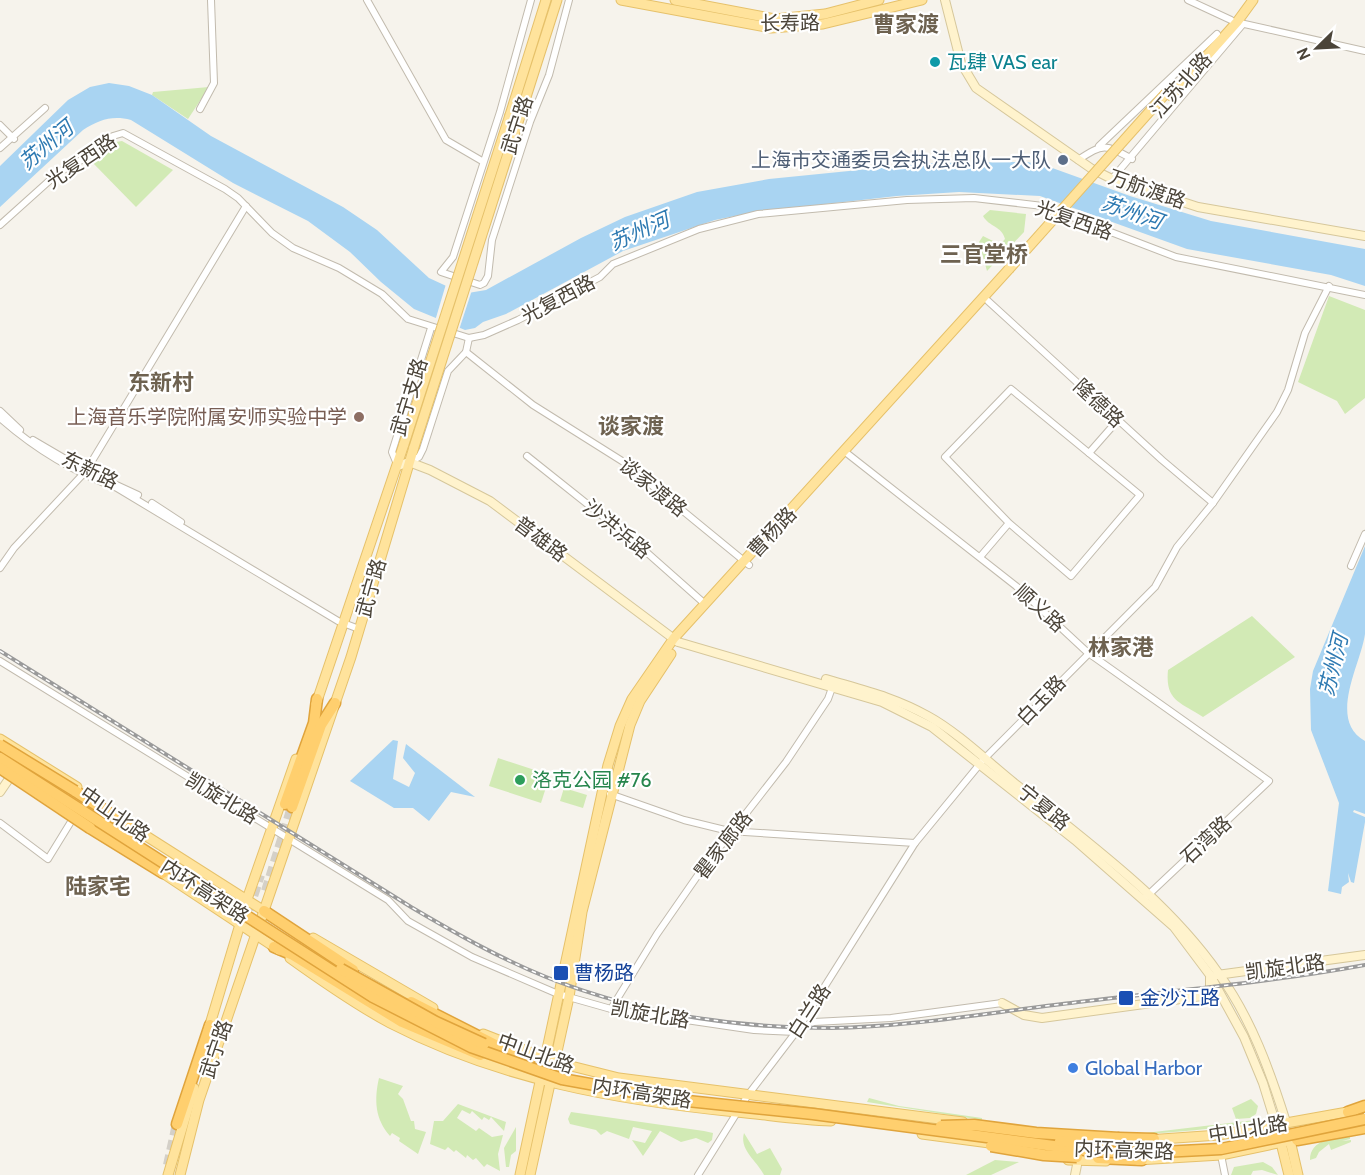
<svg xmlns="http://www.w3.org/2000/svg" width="1365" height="1175" font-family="Cabin,'Noto Sans SC',sans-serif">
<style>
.green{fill:#d2eab5}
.water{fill:#a9d4f2}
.pier{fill:#f6f3ec}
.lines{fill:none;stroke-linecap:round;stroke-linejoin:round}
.highway-tunnel{stroke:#d4d0c8;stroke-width:10;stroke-dasharray:10 5;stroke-linecap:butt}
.street-casing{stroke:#c2bbae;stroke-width:8}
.secondary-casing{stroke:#d6c79b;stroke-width:10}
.primary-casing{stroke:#e6c16a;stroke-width:11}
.highway-casing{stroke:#e0a43c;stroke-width:13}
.street{stroke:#fff;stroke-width:6}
.secondary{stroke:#fff3cd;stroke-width:8}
.primary{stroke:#ffe39c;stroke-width:9}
.highway{stroke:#ffcf6e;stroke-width:10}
.rail-casing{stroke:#9a9a9a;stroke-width:4}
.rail{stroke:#fff;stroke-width:1.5;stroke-dasharray:4.5;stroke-linecap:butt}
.primary-bridge-casing{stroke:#e6c16a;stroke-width:11;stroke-linecap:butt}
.highway-bridge-casing{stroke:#e0a43c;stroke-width:13;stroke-linecap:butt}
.primary-bridge{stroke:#ffe39c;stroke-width:9}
.highway-bridge{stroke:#ffcf6e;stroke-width:10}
.culture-dot{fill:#0f9aa8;stroke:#fff;stroke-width:2}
.service-dot{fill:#5c6f8a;stroke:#fff;stroke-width:2}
.education-dot{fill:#8d6e63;stroke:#fff;stroke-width:2}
.leisure-dot{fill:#2e9e5b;stroke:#fff;stroke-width:2}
.transit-dot{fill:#1a4fb4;stroke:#fff;stroke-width:2}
.shop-dot{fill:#3f7fe0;stroke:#fff;stroke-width:2}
.labels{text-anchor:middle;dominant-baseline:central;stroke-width:4.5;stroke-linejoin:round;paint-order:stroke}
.street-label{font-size:20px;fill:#4b4439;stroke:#fff}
.culture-label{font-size:20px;fill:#0d838f;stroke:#fff;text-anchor:start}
.service-label{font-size:20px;fill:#4e5e75;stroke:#fff;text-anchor:end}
.education-label{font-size:20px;fill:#785e54;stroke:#fff;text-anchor:end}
.leisure-label{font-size:20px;fill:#27864d;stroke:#fff;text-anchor:start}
.transit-label{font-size:20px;fill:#164399;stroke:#fff;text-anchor:start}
.shop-label{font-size:20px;fill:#366cbe;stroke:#fff;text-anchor:start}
.water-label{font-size:21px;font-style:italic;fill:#2e7ab2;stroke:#fff}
.quarter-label{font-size:22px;font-weight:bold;fill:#6e6250;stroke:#fff}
</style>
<rect width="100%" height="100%" fill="#f6f3ec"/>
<g class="green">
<polygon points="209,87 188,119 152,95 153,92"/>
<polygon points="122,141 173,170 136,207 92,162 116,142"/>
<path d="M990 210 1026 214 1024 232 987 271 979 242 983 236 993 241 987 250 992 253 1005 239C1002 226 989 227 983 216Z"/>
<polygon points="1329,296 1365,310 1365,398 1345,414 1337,401 1298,382"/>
<path d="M1252 616 1295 657 1203 717C1180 702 1165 701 1168 670Z"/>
<polygon points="498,758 550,775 541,803 489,786"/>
<polygon points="564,788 587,795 583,808 560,801"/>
<path d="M379 1078 403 1086 398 1094 403 1099 411 1121H414L415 1129 426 1132 418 1154 399 1141 400 1138 392 1133 390 1136C375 1119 374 1100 379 1078Z"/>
<polygon points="869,1098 899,1106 982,1118 982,1120 867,1102"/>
<polygon points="1251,1099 1258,1106 1256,1114 1250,1118 1236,1119 1232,1108"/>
<polygon points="458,1104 506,1122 504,1131 491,1117 489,1120 484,1117 482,1120 472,1111 470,1114 462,1110 457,1118 476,1131 479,1128 492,1137 503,1135 498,1154 500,1171 487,1164 484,1167 476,1158 473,1160 467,1155 466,1158 456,1150 454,1152 448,1147 445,1150 430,1144 434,1121 443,1121"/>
<polygon points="571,1112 704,1131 713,1133 712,1140 708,1143 696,1138 681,1142 660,1131 643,1156 632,1140 645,1143 652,1131 633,1127 629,1139 607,1131 601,1135 596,1130 570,1124 568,1119"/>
<path d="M1255 1120V1122C1203 1130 1150 1137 1097 1132L1137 1134Z"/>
<polygon points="516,1127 516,1151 511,1155 509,1167 506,1167 504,1148"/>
<path d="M744 1133 757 1154 770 1148 782 1169 780 1175H764C757 1161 739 1150 744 1133Z"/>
<path d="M1350 1135V1139L1342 1141 1351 1140V1142L1331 1150 1329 1144 1319 1152 1316 1158 1310 1160C1310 1139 1334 1138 1350 1135Z"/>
<polygon points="995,1160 1019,1162 991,1175 966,1175"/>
<polygon points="1263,1162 1272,1167 1278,1175 1262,1170 1253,1171 1251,1175 1231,1175 1234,1167"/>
</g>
<g class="water">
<path d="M109 83 129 86 152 95 211 136 343 207 377 230 429 278 455 290 468 293 486 290 581 238 625 217 697 192 769 179 929 163 1027 162 1044 165 1130 196 1211 221 1365 249V286L1331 275 1187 249 1040 196 959 192 897 196 755 212 715 220 623 251 506 314 483 322 475 328 465 330 414 309 381 282 350 252 308 221 233 183 131 120C112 115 99 120 83 130L0 207V166L68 100 90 87Z"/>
<path d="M1365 546C1365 574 1365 606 1365 634 1361 664 1327 720 1365 741V814L1354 810 1353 812 1365 817V822L1354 883 1351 882 1348 873 1349 882 1342 887 1341 894 1328 891 1339 803 1311 730 1310 689 1313 671Z"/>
<polygon points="393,740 398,741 393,779 409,787 415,773 403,758 406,744 475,797 451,792 429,821 413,808 394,808 350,781"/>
</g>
<polygon class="pier" points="446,284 472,290 459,330 435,321"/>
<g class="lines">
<g class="highway-tunnel">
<polyline points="266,891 292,807"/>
<polyline points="244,924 260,875"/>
<polyline points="168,1165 177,1124"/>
</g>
<defs>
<g id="street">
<polyline points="367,0 446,140 482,161"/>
<polyline points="531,0 500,112 453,257 441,272 480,285 484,283 488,276 492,240 530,122 549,75 569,0"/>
<polyline points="1188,0 1231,20"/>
<polyline points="1240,23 1365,51"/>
<polyline points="200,109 214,83 211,0"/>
<polyline points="0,125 14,139"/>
<polyline points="1099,146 1217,34"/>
<polyline points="0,148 45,108"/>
<path d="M1078 160C1104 143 1105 144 1132 159"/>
<polyline points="1112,179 1243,24"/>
<polyline points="0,225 59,172 91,155 113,136 123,133 225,189 238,198 272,233 293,248 339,268 382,294 408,319 469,338 484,335 518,320 600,277 613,264 699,229 758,214 907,200 974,198 1043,206 1176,257 1365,295"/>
<polyline points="988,301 1162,460 1213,503"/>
<polyline points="466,352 533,405 622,461 749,565"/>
<polyline points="0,411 20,430"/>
<path d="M0 418C35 449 73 472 117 488L338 621 359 629"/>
<polyline points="33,440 86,471 138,495"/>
<polyline points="844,451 1016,586 1087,652 1269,781 1146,897"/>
<polyline points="1089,453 1118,420"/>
<polyline points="527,456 635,542 705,604"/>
<polyline points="409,462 419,457 423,449 448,371 466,352 469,338"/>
<polyline points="397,464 392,452 431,328"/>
<polyline points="152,503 181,522"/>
<polyline points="980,557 1009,523 1071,576 1140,495 1011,389 945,457 1009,523"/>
<polyline points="1351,566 1365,534"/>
<polyline points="0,568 14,548 86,471 246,206"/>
<polyline points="0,661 388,900 408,921 472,957 558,994 611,1009 754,1030 796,1032 814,1022 891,1018 1002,1003"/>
<polyline points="610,794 684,820 729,831 915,843 984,759 1155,587 1177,547 1213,503 1277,412 1288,390 1305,333 1329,286"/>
<polyline points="0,823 48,859 72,820"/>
<polyline points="611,1009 657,934 698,875 786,762 828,699 833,685"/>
<polyline points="1221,1155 1225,1175"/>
<polyline points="698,1175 748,1095 796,1032 915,843"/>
</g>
<g id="secondary">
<polyline points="945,0 961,63 976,88 1092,169 1112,179 1198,207 1365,236"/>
<polyline points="398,466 409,462 430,470 490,501 678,642 882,702 932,727 1075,840 1174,927 1210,975 1244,1037 1263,1083 1276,1125"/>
<path d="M826 679C863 690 894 697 928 716 959 733 990 764 1018 786 1089 844 1166 898 1219 974 1251 1018 1270 1071 1286 1122"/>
<polyline points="0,792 13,773"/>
<polyline points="1217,975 1365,955"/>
<polyline points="1002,1003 1024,1015 1042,1018 1210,995 1210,978"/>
<polyline points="1075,1175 1078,1160"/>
</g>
<g id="primary">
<polyline points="621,0 771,28 823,24 922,0"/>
<polyline points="675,0 775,19 825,14 879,0"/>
<polyline points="1171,96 1237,22 1253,0"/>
<polyline points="510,115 546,0"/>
<polyline points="519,119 557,0"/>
<polyline points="316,704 404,444"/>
<polyline points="0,739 77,787"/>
<polyline points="132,827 269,914"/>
<polyline points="158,870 279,950"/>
<polyline points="245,905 296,759"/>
<polyline points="313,938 433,1008"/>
<path d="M290 958C322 981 355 1004 390 1023 498 1079 616 1100 736 1112 768 1115 799 1120 831 1121"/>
<polyline points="208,1031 241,921"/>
<polyline points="483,1034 555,1062 619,1078 963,1122"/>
<polyline points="922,1134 997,1144"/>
<polyline points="1289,1136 1298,1175"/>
<polyline points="1280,1139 1289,1175"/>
<polyline points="1147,1140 1219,1135 1353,1111"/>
<polyline points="1068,1160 1106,1161"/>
<polyline points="1137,1160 1221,1155 1302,1138"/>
<polyline points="168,1175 194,1088"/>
<polyline points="180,1175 199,1100 351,657 414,447"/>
<polyline points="520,1175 608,765 620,726 632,699 674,638 1009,269"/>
<polyline points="530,1175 569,997 582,912 630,725 640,701 671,654"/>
</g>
<g id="highway">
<polyline points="75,791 137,831"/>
<polyline points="285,804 314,723 317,699"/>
<polyline points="292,807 321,725 335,703"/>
<polyline points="90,828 163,873"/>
<polyline points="264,911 353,970"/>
<polyline points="274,947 293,955 402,1022 480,1055"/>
<polyline points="411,1002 529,1062"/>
<polyline points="1348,1112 1365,1106"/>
<polyline points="177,1124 210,1025"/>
<polyline points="1119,1138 1154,1139"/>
<polyline points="1297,1140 1365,1128"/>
<polyline points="1098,1158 1142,1160"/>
</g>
</defs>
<use href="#street" class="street-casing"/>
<use href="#secondary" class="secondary-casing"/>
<use href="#primary" class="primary-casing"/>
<use href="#highway" class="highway-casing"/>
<use href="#street" class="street"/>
<use href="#secondary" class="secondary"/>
<use href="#primary" class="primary"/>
<use href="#highway" class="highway"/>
<defs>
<path id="rail" d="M0 651 411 907C455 933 499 958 546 977 636 1013 735 1028 831 1028 911 1027 992 1012 1071 1003 1169 991 1268 983 1365 965"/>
</defs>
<use href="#rail" class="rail-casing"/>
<use href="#rail" class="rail"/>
<defs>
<g id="primary-bridge">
<polyline points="1009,269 1167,92"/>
<polyline points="404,444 510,115"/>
<polyline points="414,447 519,119"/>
</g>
<g id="highway-bridge">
<polyline points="0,745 75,791"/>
<polyline points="0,758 373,997 471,1047 562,1079 678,1100 813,1114 1092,1151 1142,1153 1221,1149 1365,1119"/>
<polyline points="0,768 90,828"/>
<polyline points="341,969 436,1022 484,1044"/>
<polyline points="941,1126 974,1125 1036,1133 1119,1138"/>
<polyline points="1060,1141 1098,1144"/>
<polyline points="991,1146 1044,1155 1077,1157"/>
</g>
</defs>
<use href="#primary-bridge" class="primary-bridge-casing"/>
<use href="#highway-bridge" class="highway-bridge-casing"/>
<use href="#primary-bridge" class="primary-bridge"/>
<use href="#highway-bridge" class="highway-bridge"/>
</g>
<circle class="culture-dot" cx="935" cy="62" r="6"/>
<circle class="service-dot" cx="1063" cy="160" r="6"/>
<circle class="education-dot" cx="359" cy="417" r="6"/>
<circle class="leisure-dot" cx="520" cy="780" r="6"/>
<g class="transit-dot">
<rect x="553" y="965" width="16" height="16" rx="3"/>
<rect x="1118" y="990" width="16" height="16" rx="3"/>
</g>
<circle class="shop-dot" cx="1073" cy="1068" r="6"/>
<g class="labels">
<g class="street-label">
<text transform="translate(790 23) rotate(-1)">长寿路</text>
<text transform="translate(1181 85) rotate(-48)">江苏北路</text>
<text transform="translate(517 125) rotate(-72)">武宁路</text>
<text transform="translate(81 161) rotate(-34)">光复西路</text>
<text transform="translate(1147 189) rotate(19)">万航渡路</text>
<text transform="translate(1074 220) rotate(19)">光复西路</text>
<text transform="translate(558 299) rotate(-28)">光复西路</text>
<text transform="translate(409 397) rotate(-73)">武宁支路</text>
<text transform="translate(1099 403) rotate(43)">隆德路</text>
<text transform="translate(90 470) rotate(26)">东新路</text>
<text transform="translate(653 487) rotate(39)">谈家渡路</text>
<text transform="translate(617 529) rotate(39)">沙洪浜路</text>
<text transform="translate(772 532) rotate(-47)">曹杨路</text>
<text transform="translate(541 539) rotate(37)">普雄路</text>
<text transform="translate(371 588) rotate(-74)">武宁路</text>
<text transform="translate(1040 608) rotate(42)">顺义路</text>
<text transform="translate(1041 700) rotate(-46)">白玉路</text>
<text transform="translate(222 798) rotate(31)">凯旋北路</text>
<text transform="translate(1044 807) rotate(39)">宁夏路</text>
<text transform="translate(115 814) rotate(35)">中山北路</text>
<text transform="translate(1206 840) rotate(-43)">石湾路</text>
<text transform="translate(723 845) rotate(-52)">瞿家廊路</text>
<text transform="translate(205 891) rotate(33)">内环高架路</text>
<text transform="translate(1285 967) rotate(-8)">凯旋北路</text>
<text transform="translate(809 1011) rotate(-57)">白兰路</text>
<text transform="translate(650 1014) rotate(10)">凯旋北路</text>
<text transform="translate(216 1049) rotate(-71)">武宁路</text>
<text transform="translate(536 1053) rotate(20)">中山北路</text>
<text transform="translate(642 1093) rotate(9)">内环高架路</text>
<text transform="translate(1248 1129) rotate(-9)">中山北路</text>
<text transform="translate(1124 1150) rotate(2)">内环高架路</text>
</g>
<g class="culture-label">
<text x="947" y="62">瓦肆 VAS ear</text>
</g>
<g class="service-label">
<text x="1051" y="160">上海市交通委员会执法总队一大队</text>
</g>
<g class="education-label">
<text x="347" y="417">上海音乐学院附属安师实验中学</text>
</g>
<g class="leisure-label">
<text x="532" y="780">洛克公园 #76</text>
</g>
<g class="transit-label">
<text x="574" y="973">曹杨路</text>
<text x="1140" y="998">金沙江路</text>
</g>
<g class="shop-label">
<text x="1085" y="1068">Global Harbor</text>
</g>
<g class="water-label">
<text transform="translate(46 145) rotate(-40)">苏州河</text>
<text transform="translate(1132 212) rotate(19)">苏州河</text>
<text transform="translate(639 231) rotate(-24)">苏州河</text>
<text transform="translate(1333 665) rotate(-76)">苏州河</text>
</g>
<g class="quarter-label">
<text x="906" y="24">曹家渡</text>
<text x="984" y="254">三官堂桥</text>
<text x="161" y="382">东新村</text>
<text x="631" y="426">谈家渡</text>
<text x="1121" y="647">林家港</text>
<text x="98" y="886">陆家宅</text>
</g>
</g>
<g transform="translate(1317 48) rotate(246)" stroke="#ffffff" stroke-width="4.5" paint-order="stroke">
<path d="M0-4.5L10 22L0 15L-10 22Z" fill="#4b4439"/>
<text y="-9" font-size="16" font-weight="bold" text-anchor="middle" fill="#4b4439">N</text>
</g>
</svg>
